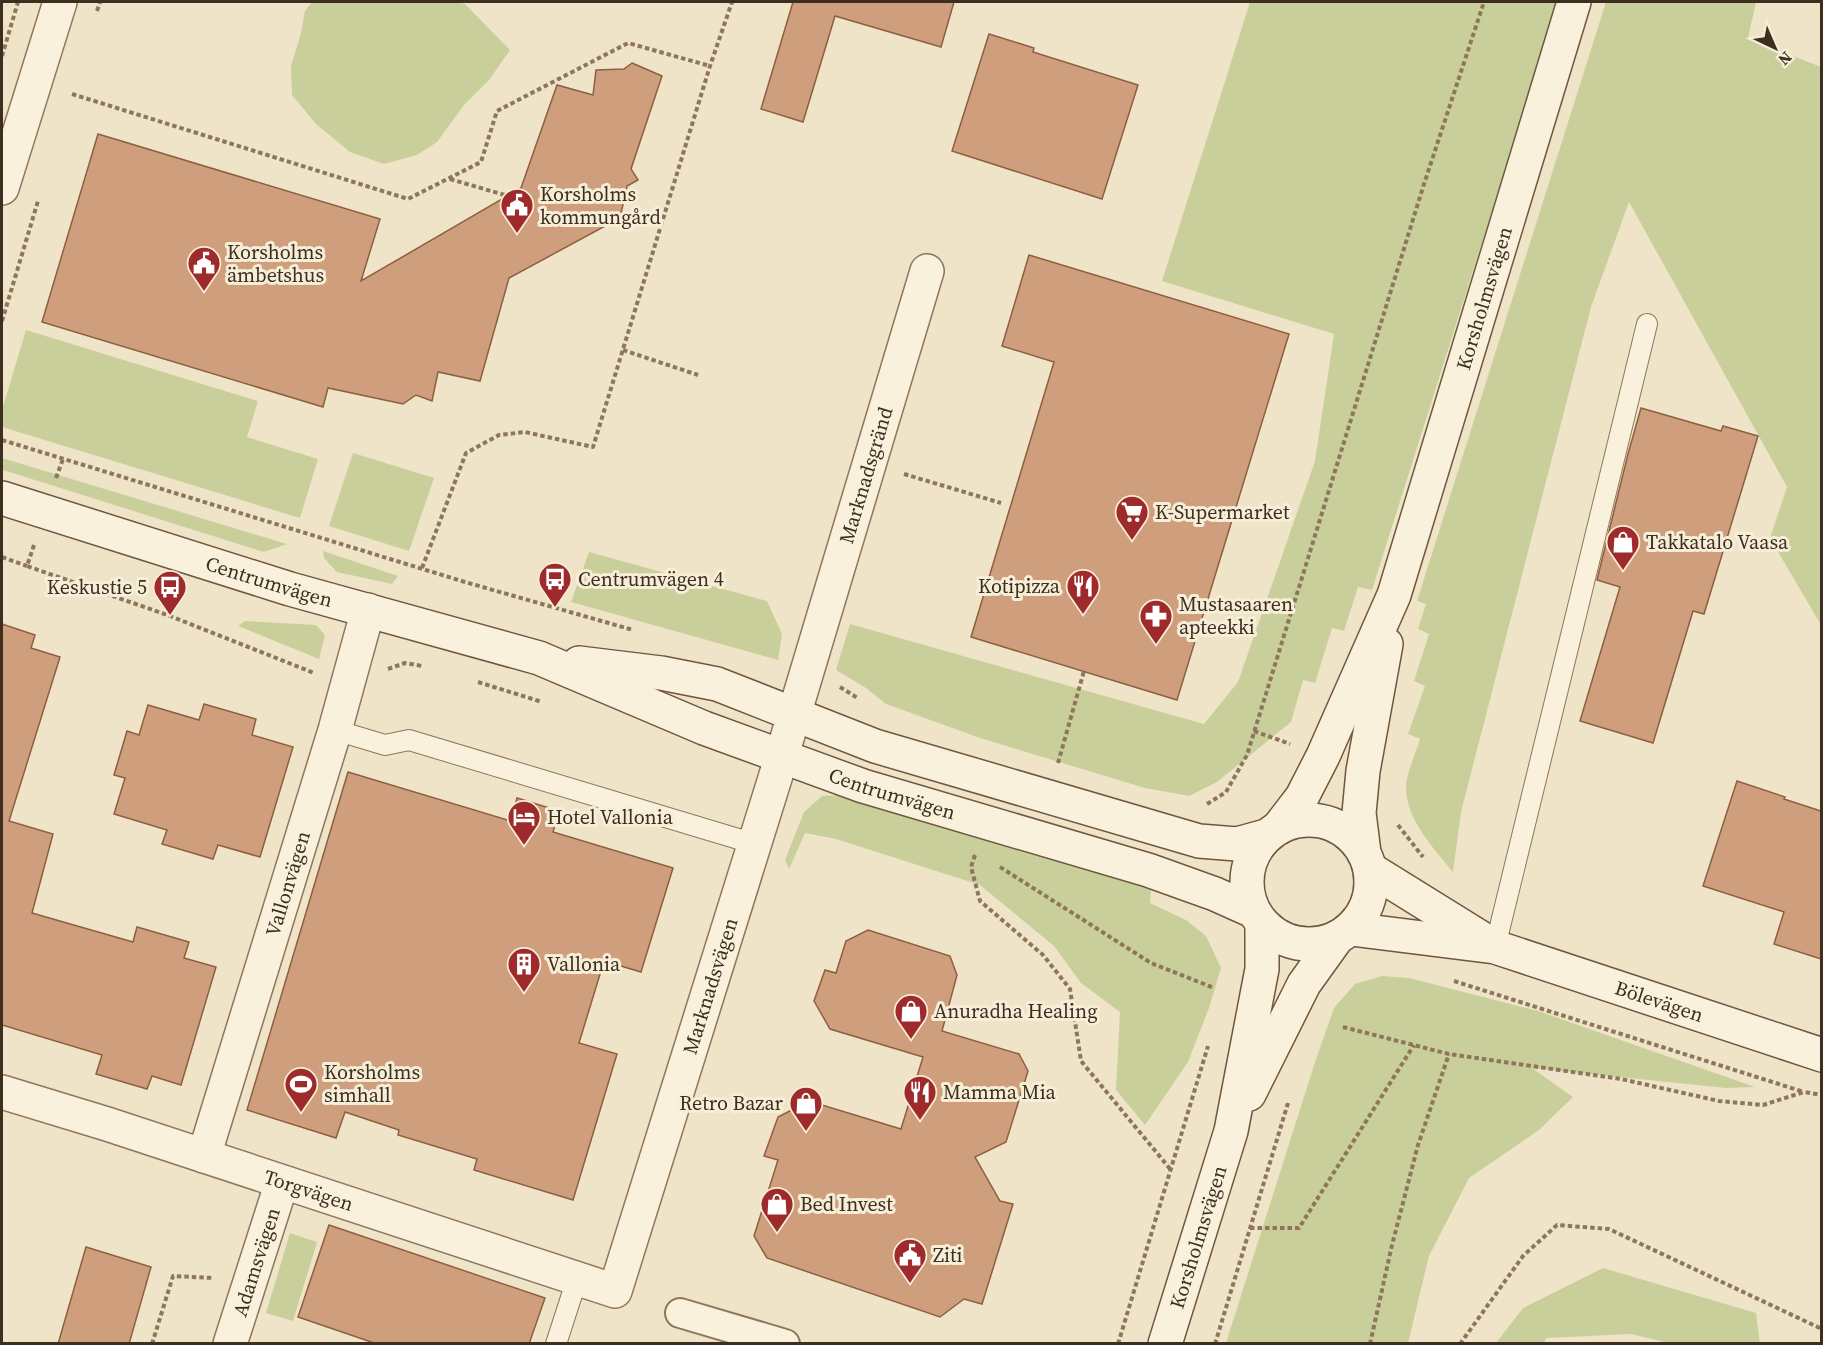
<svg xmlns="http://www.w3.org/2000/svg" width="1823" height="1345" font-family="'Source Serif 4',serif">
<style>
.green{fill:#c9cf9b}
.building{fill:#cf9f7d;stroke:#8d5f41;stroke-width:1.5}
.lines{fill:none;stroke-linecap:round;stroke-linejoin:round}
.service-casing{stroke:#8d765c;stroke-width:22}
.pedestrian-casing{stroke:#8d765c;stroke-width:32}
.minor-casing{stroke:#8d765c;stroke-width:36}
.secondary-casing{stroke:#6f573f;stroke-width:36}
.path{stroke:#8d765c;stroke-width:4;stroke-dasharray:4.5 3;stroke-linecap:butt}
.service{stroke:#faf1dc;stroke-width:20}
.pedestrian{stroke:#faf1dc;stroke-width:28}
.minor{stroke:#faf1dc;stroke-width:33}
.secondary{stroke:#faf1dc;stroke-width:33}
.labels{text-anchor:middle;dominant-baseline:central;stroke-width:6;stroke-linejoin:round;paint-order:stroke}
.poi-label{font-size:20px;fill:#3d2e20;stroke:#f7eed8;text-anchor:start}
.street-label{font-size:20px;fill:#3d2e20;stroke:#f7eed8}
</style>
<rect width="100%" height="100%" fill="#f0e4c8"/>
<g class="green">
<polygon points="312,2 456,2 465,4 510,50 489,80 464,105 437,142 417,155 384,164 350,152 316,124 292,95 291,66 301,33 305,11"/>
<polygon points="1250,2 1556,2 1546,40 1372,590 1358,587 1344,631 1332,628 1315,683 1303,680 1291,722 1217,782 1189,796 1145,788 980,738 886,704 866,688 836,670 850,624 1204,724 1238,682 1315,461 1334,334 1162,281"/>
<path d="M1606 2H1756L1748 38 1821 67V625L1770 538 1787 487 1629 202 1591 307 1461 812 1453 872C1434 849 1406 819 1406 788 1405 777 1417 750 1420 739L1408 734 1425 686 1414 681 1429 634 1418 629 1426 604 1417 601Z"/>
<polygon points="26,330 258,401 247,437 318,459 300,518 2,427 2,410"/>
<polygon points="353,453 434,478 409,551 329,526"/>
<polygon points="2,458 287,544 264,552 3,470"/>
<polygon points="323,551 398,576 392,584 337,572 324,558"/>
<polygon points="589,552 767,601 782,634 778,660 571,602"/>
<polygon points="245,621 316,625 325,635 319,659 238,626"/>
<polygon points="840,795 1007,843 1151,890 1150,903 1186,920 1206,936 1221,968 1209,1008 1188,1062 1145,1125 1116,1090 1120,1012 1081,983 1054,946 980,885 836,839 805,833 789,869 785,860 804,812 822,796"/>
<polygon points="1382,976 1409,978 1538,1011 1755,1087 1726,1088 1532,1068 1573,1097 1539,1130 1469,1178 1429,1256 1408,1343 1226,1343 1315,1062 1334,1008 1355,984"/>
<polygon points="290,1233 317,1242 293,1321 266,1313"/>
<polygon points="1603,1268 1756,1313 1760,1343 1669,1343 1631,1334 1546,1338 1544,1343 1496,1343 1523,1308"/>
</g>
<g class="building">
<polygon points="793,2 954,2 941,47 835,16 803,122 761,109"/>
<polygon points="989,34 1034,48 1033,52 1138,85 1102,199 952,151"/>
<polygon points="632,63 662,76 631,169 638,180 627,186 620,218 509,278 480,381 438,372 432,401 416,395 403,404 328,388 323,407 42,322 98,134 380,219 361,281 521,188 557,85 593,95 596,70 624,69"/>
<polygon points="1029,255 1289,334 1177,700 971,637 1054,362 1002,346"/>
<polygon points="1641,408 1721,431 1723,426 1758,436 1704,614 1693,611 1653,743 1580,721 1620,587 1597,580 1628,454"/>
<polygon points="2,624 35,635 31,648 60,657 9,821 53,834 32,913 133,942 137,927 189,942 184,958 216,967 181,1085 152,1076 147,1089 96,1074 102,1055 2,1025"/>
<polygon points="204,704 256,719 252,735 293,747 260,857 218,845 213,859 162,844 167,830 114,814 125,778 114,775 127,731 139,735 148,705 199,720"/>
<polygon points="348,772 511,821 517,798 559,811 553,832 673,868 641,972 604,961 579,1043 617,1054 573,1200 474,1170 477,1159 398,1135 399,1130 345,1112 336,1138 247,1110"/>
<polygon points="1737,781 1785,797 1784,799 1821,811 1821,959 1774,944 1784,912 1703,886"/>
<polygon points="868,930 950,956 957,975 942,1031 1019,1054 1028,1071 1006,1142 975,1157 1000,1201 1013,1204 982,1304 964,1299 940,1317 767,1258 754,1236 778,1160 764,1156 778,1117 809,1101 901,1129 923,1057 830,1029 814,1001 825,970 836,973 846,941"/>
<polygon points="329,1225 545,1298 529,1344 377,1344 298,1317"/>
<polygon points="86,1247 151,1267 129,1344 58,1344"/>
</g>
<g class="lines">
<defs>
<g id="service">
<polyline points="335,730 385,745 409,740 755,844"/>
<polyline points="1495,947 1647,324"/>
<polyline points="556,1344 577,1279"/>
</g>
<polyline id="pedestrian" points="680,1313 785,1344"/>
<g id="minor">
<polyline points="2,188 60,2"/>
<path id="s1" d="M2 1092 107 1124 615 1291 776 775 927 271"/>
<path id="s2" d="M204 1156 335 730 368 610"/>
<path id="s3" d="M230 1344 282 1182"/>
</g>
<g id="secondary">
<path id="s4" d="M2 498 290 589 539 658 704 728 863 786 1148 870 1215 894 1253 911"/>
<polyline points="579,663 661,673 717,684 875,746 1199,841 1237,844 1266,836"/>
<circle cx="1309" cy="882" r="62"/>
<path id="s5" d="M1279 827 1302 797 1323 756 1394 595 1574 2"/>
<polyline points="1364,853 1359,813 1363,771 1386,644"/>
<polyline points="1370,869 1486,941"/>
<path id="s6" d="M1351 929 1495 947 1822 1055"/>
<polyline points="1249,1094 1304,984 1337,938"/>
<path id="s7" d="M1165 1344 1231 1131 1262 969V925"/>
</g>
</defs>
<use href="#service" class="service-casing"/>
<use href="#pedestrian" class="pedestrian-casing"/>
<use href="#minor" class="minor-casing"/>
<use href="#secondary" class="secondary-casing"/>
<g class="path">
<polyline points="97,11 100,2"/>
<polyline points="2,56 18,2"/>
<polyline points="72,94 408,199 481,162 497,111 628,43 710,66"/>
<polyline points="450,179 508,196"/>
<polyline points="2,321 38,201"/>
<polyline points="623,350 698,375"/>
<polyline points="2,440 465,582 633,630"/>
<polyline points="904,474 1001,503"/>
<polyline points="56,478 63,459"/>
<polyline points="34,545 27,566 170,616 314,673"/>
<polyline points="2,557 27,566"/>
<polyline points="422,568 466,453 499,435 525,432 593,447 710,66 732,2"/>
<polyline points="388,669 405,663 422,666"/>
<polyline points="478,682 542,702"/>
<polyline points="840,687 859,699"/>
<polyline points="1254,731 1290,744"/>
<polyline points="1058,763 1084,671"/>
<polyline points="1207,804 1226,792 1247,755 1424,184 1484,2"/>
<polyline points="1398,825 1423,857"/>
<polyline points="975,855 971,867 980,901 1043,955 1070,989 1081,1061 1171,1170"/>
<polyline points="1000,867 1151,963 1214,988"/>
<polyline points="1454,981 1804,1092"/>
<polyline points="1343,1027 1449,1054 1621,1079 1719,1101 1763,1105 1804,1092 1822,1095"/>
<polyline points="1250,1228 1299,1228 1414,1045"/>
<polyline points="152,1344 173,1276 214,1278"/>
<polyline points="1118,1344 1208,1046"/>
<polyline points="1215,1344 1288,1103"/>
<polyline points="1370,1344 1392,1245 1418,1145 1449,1054"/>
<polyline points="1460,1344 1523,1256 1557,1225 1609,1229 1822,1329"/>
</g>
<use href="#service" class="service"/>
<use href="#pedestrian" class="pedestrian"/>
<use href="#minor" class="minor"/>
<use href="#secondary" class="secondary"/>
</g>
<defs>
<symbol id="civic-pin" viewBox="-11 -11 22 30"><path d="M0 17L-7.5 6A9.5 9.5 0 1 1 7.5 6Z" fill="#9e2a2b" stroke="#f7eed8"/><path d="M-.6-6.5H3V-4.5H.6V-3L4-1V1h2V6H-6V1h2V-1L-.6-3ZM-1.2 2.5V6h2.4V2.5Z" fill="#fff"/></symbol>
<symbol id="supermarket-pin" viewBox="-11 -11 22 30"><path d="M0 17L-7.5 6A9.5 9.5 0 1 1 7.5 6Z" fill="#9e2a2b" stroke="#f7eed8"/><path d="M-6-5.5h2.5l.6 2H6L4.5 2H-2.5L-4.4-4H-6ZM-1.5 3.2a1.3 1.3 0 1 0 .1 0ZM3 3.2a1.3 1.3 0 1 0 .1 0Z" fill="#fff"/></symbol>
<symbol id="shop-pin" viewBox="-11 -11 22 30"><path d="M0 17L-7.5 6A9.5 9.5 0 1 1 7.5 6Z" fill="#9e2a2b" stroke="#f7eed8"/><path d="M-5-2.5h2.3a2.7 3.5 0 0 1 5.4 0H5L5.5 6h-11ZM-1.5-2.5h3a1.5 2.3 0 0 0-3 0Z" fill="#fff"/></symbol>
<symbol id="bus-pin" viewBox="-11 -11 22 30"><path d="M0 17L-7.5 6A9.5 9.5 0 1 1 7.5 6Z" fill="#9e2a2b" stroke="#f7eed8"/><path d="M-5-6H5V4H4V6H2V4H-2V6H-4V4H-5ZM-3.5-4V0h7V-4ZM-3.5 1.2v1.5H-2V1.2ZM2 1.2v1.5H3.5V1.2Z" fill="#fff"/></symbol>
<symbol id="restaurant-pin" viewBox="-11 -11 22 30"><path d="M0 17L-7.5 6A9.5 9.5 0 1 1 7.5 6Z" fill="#9e2a2b" stroke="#f7eed8"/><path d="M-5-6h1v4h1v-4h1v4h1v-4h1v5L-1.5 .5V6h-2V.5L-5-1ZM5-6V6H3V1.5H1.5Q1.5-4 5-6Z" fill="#fff"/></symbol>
<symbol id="pharmacy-pin" viewBox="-11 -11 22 30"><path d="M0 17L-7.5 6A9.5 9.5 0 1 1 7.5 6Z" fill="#9e2a2b" stroke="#f7eed8"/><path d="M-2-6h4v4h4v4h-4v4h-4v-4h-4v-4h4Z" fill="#fff"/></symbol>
<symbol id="hotel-pin" viewBox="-11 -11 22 30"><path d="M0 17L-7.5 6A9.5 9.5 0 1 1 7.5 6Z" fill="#9e2a2b" stroke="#f7eed8"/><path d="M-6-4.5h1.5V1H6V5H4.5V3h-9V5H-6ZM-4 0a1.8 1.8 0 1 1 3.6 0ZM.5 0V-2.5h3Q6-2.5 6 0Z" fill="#fff"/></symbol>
<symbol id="building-pin" viewBox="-11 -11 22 30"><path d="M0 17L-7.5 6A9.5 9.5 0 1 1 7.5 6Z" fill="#9e2a2b" stroke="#f7eed8"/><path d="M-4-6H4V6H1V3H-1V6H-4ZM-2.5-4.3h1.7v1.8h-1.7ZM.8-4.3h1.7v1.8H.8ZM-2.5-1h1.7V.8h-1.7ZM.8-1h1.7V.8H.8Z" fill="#fff"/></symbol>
<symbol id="stadium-pin" viewBox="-11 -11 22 30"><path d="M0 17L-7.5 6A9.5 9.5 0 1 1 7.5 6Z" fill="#9e2a2b" stroke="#f7eed8"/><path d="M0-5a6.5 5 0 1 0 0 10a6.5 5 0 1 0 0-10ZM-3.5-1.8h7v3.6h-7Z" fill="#fff"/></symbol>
</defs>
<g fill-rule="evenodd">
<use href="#civic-pin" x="498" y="186" width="38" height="52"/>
<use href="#civic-pin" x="185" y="244" width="38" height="52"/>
<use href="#supermarket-pin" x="1113" y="493" width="38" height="52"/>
<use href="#shop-pin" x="1604" y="523" width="38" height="52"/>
<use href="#bus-pin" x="536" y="560" width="38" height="52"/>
<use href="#restaurant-pin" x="1064" y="567" width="38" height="52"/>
<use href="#bus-pin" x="151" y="568" width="38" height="52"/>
<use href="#pharmacy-pin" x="1137" y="597" width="38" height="52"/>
<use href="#hotel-pin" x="505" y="798" width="38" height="52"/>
<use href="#building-pin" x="505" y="945" width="38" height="52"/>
<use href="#shop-pin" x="892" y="992" width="38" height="52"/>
<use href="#stadium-pin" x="282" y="1065" width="38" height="52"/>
<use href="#restaurant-pin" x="901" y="1073" width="38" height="52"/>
<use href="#shop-pin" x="787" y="1084" width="38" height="52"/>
<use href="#shop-pin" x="758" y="1185" width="38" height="52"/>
<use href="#civic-pin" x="891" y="1236" width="38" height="52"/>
</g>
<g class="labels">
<g class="poi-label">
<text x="540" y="194">Korsholms<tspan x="540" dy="23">kommungård</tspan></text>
<text x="227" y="252">Korsholms<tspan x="227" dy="23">ämbetshus</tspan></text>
<text x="1155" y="512">K-Supermarket</text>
<text x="1646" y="542">Takkatalo Vaasa</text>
<text x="578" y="579">Centrumvägen 4</text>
<text x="1060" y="586" text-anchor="end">Kotipizza</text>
<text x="147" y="587" text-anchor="end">Keskustie 5</text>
<text x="1179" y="604">Mustasaaren<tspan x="1179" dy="23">apteekki</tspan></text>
<text x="547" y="817">Hotel Vallonia</text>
<text x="547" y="964">Vallonia</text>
<text x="934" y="1011">Anuradha Healing</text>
<text x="324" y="1072">Korsholms<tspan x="324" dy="23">simhall</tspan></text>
<text x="943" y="1092">Mamma Mia</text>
<text x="783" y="1103" text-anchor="end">Retro Bazar</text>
<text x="800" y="1204">Bed Invest</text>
<text x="933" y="1255">Ziti</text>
</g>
<g class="street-label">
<text stroke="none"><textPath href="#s5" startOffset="570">Korsholmsvägen</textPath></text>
<text stroke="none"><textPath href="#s1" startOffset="1498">Marknadsgränd</textPath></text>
<text stroke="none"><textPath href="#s4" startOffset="280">Centrumvägen</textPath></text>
<text stroke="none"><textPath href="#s4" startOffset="939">Centrumvägen</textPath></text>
<text stroke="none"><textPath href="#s2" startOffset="285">Vallonvägen</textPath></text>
<text stroke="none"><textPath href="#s1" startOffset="964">Marknadsvägen</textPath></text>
<text stroke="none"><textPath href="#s6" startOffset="318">Bölevägen</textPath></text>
<text stroke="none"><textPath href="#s1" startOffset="322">Torgvägen</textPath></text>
<text stroke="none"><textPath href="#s7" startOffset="112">Korsholmsvägen</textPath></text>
<text stroke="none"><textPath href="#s3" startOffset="86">Adamsvägen</textPath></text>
</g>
</g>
<rect width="1823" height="1345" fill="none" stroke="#3d2e20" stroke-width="6"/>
<g transform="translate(1775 48) rotate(136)" stroke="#f7eed8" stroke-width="4.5" paint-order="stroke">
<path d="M0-4.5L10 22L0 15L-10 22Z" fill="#3d2e20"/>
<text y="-9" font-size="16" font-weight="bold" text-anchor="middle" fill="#3d2e20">N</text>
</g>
</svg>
